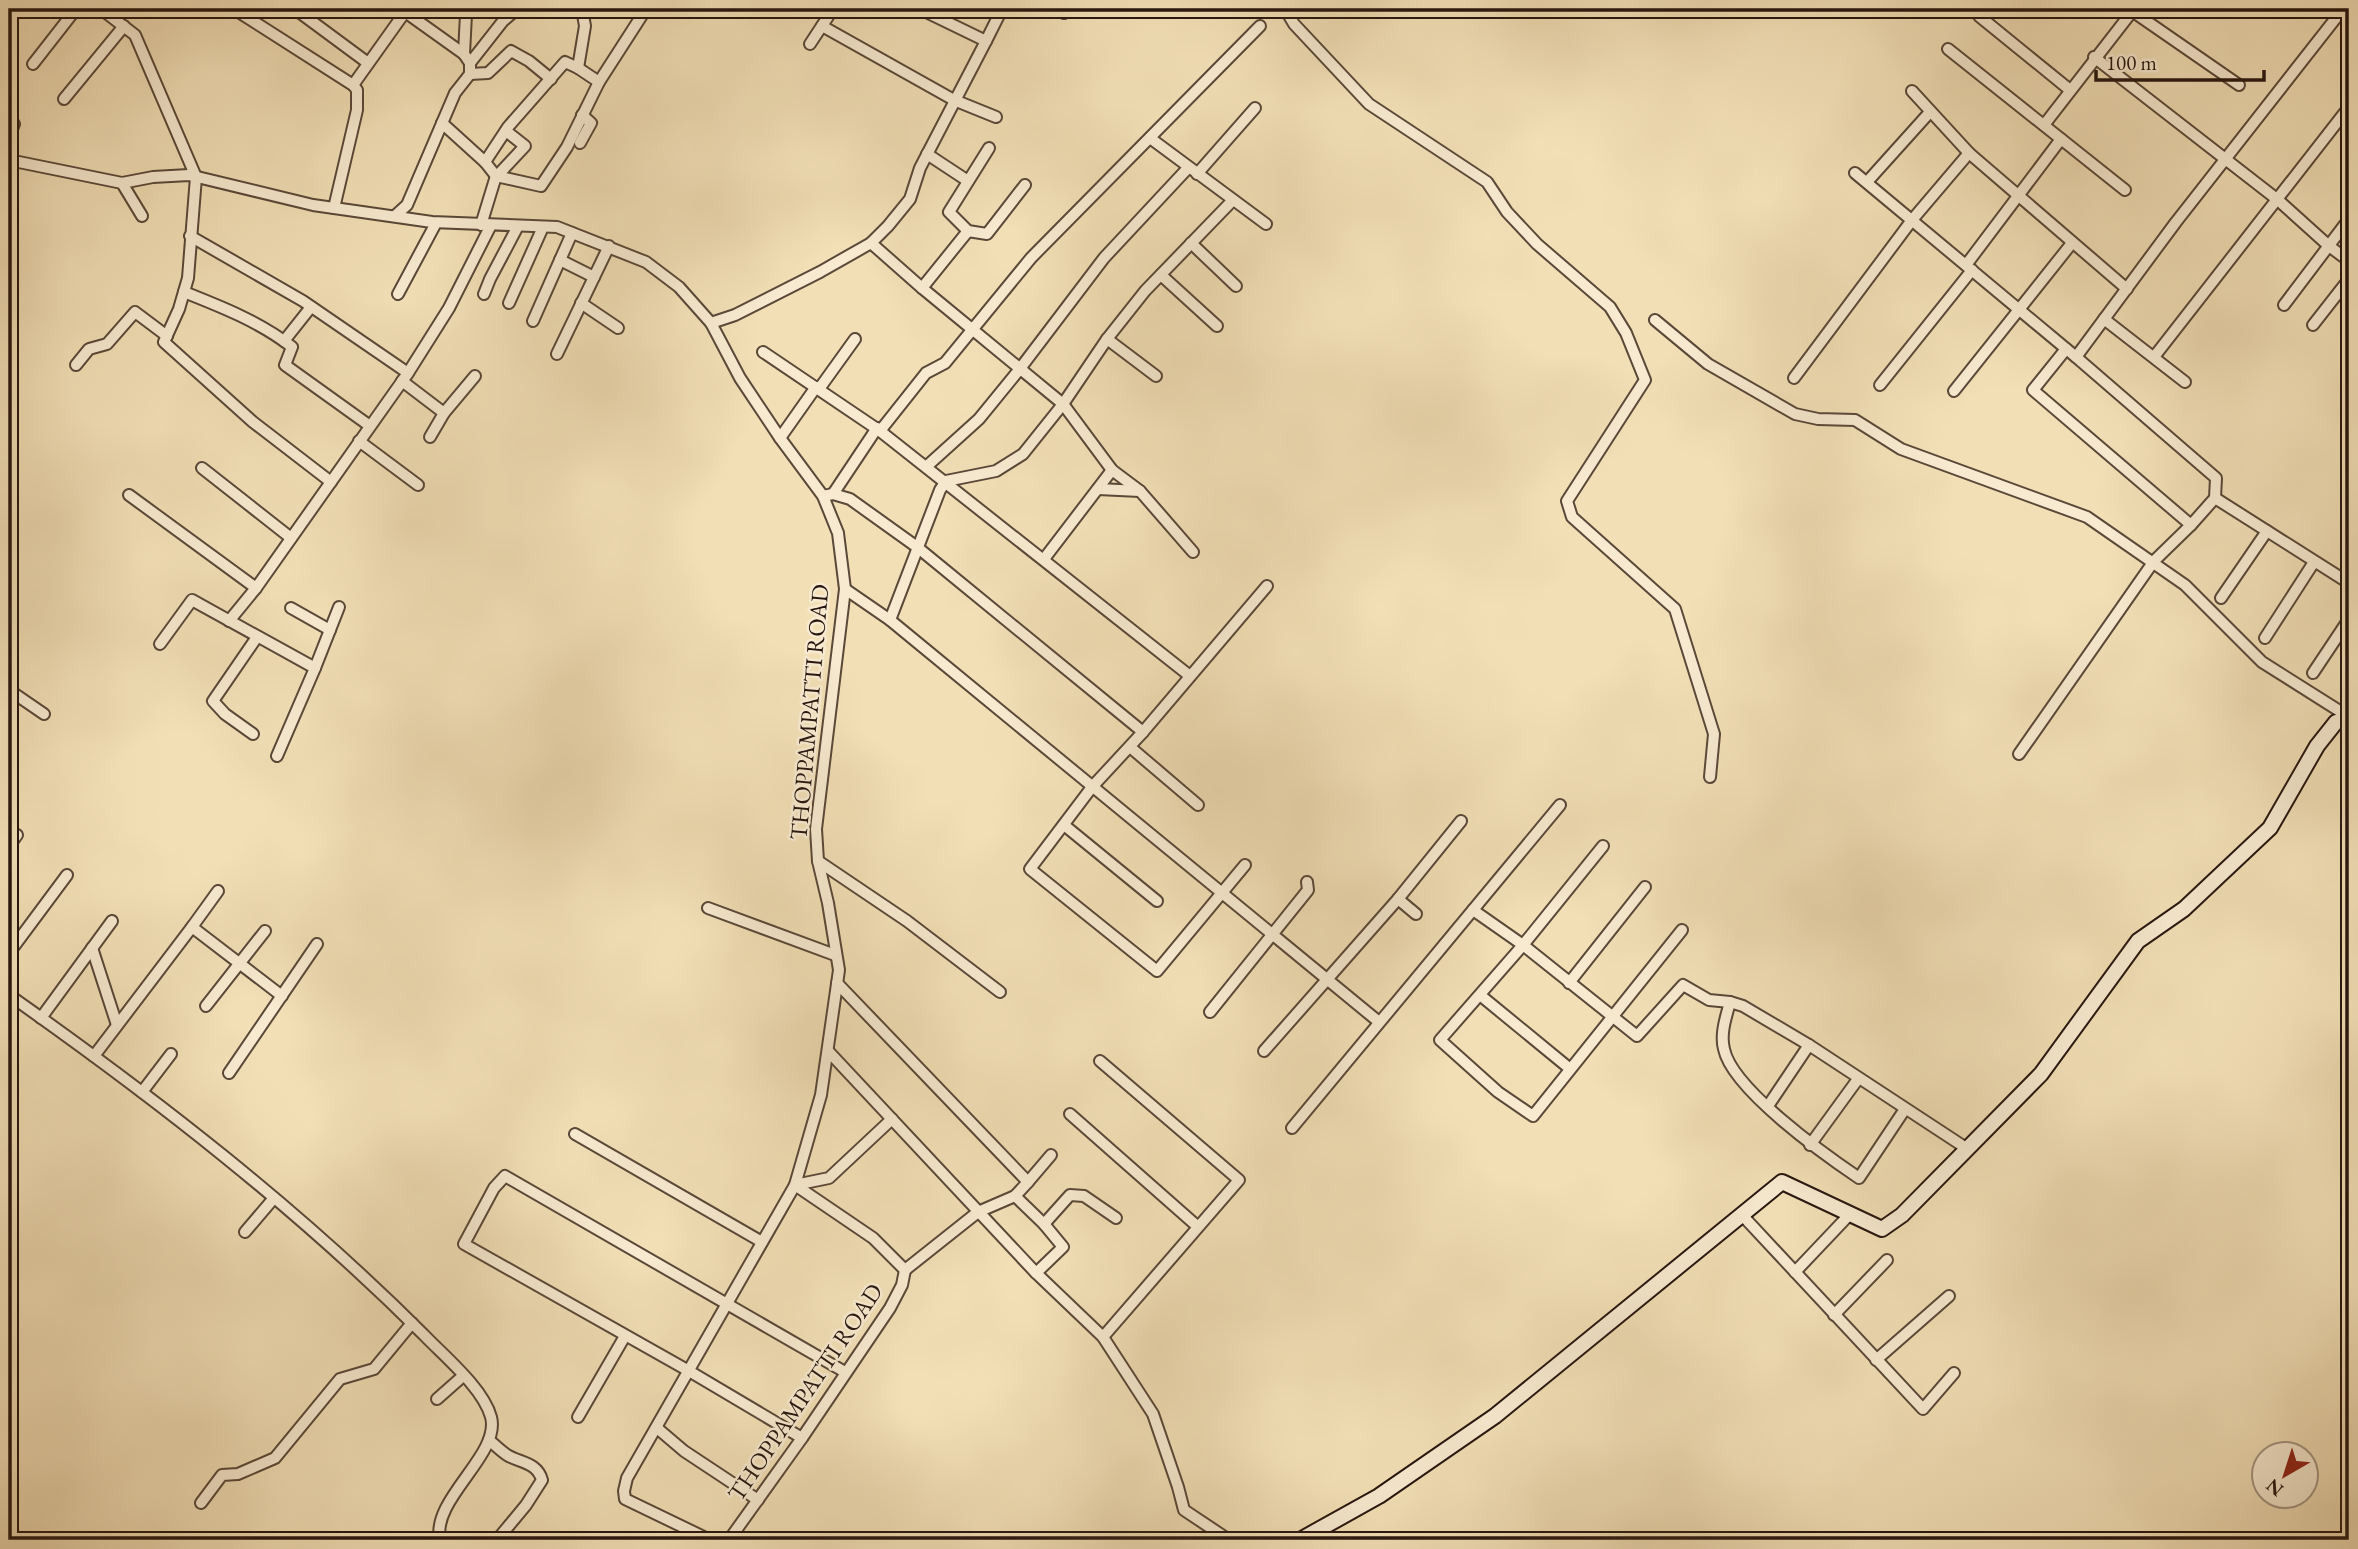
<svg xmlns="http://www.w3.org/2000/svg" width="2358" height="1549" font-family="'EB Garamond',serif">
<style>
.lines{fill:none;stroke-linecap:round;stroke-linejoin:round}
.street-casing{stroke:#5a4839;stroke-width:14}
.secondary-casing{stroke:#27160f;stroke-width:18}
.street{stroke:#f7ead0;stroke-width:10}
.secondary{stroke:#f7ead0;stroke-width:14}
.labels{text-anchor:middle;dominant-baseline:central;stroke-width:5;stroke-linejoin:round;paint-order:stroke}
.street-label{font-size:24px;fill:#27160f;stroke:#f7ead0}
</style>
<rect width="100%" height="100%" fill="#f2dfb6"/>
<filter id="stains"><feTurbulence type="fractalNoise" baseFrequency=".00286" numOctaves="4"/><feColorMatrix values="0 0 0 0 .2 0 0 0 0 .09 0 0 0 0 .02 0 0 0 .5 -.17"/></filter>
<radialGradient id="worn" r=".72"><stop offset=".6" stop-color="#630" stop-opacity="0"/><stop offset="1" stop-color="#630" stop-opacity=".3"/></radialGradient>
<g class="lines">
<defs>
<g id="street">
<polyline points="101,9 135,35 196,177 188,278 179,309 164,342 253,422 331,482"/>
<polyline points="234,9 353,85 357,90 357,110 334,208"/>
<polyline points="295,9 368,63"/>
<polyline points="401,9 464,54"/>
<polyline points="1054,9 1064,13"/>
<polyline points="1285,9 1294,24 1369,104 1487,182 1507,212 1537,244 1610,307 1626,333 1645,380 1567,501 1572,517 1675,609 1714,734 1710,777"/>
<polyline points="9,10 10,9"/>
<polyline points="2132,11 2239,85"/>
<polyline points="1979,16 2070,90"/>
<polyline points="822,26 954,100 996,117"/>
<polyline points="986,41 1002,9"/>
<polyline points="810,44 833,9"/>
<polyline points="1948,49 2125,190"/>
<polyline points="2094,57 2278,200 2329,246 2349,261"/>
<polyline points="470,63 503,21 517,9"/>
<polyline points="33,64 76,9"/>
<polyline points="578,68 599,82"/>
<polyline points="470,74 488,73 511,51 529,61 551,79"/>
<polyline points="353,85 405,12"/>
<polyline points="1912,91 1969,153 2127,289"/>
<polyline points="64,99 124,26"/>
<polyline points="9,121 14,124 9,137"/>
<polyline points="442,123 485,162"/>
<polyline points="2044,125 2134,9"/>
<polyline points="1150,138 1266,224"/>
<polyline points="580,143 591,123 582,115"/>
<polyline points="989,148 949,212 968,231 987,234 1025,185"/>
<polyline points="927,154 968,181"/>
<polyline points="9,160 122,183 153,177 189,175 313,205 432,222 557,227 646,262 679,287 711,323 740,378 780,438 823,496 838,533 845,589 816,829 818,861 828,903 839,970 821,1095 795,1185 873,1238 905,1270 902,1285 890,1308 802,1438 729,1540"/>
<polyline points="1855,173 2076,357 2176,222 2343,9 2349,13"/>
<polyline points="1197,174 1255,108"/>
<polyline points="496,176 485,162 508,127 565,62 578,68 585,26 582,9"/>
<polyline points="497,176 525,146 506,131"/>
<polyline points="1867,182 1930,112"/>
<polyline points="122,183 142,216"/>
<polyline points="396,215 407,205 455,93 470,74 470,63 464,54 466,14 469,9"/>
<polyline points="481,225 496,176 541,186 567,147 599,82 646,9"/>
<polyline points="190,236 303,301 408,373"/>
<polyline points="871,243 922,288 1063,404 1112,470 1140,491 1193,552"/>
<polyline points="1191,243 1236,286"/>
<polyline points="560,260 594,277"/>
<polyline points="1966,265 2061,139"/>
<polyline points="1161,275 1217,326"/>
<polyline points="922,288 968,231"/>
<path d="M184 292C222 307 260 322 292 347L285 365 370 426"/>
<polyline points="398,294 436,223"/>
<polyline points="484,294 490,279 518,226"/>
<polyline points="509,303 543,227"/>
<polyline points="581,303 618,328"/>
<polyline points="2284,305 2349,219"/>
<polyline points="2104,319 2185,382"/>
<polyline points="1655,320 1708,364 1795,414 1818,419 1855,420 1901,449 2087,517 2185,585 2262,662 2349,717"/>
<polyline points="533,321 572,233"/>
<polyline points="711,323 735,315 820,272 871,243 888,226 910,199 920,168 986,41 920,9"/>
<polyline points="2313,325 2349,279"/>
<polyline points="1107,339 1156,376"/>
<polyline points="284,341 311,307"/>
<polyline points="2066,349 2033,390 2191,525 2215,498 2216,478 2076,357"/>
<polyline points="763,352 880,431 1190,676"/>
<polyline points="557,354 609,246"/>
<polyline points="2154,357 2349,107"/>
<polyline points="76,365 89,349 107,344 135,312 167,336"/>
<polyline points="1794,378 1912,220 1969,153"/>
<polyline points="402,381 444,413"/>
<polyline points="1880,385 1972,270"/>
<polyline points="819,389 855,339"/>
<polyline points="1954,391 2072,243"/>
<polyline points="880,431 926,373 945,363 1031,258 1260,26"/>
<polyline points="430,437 444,413 475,376"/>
<polyline points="780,438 816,387"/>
<polyline points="359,441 418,485"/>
<polyline points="927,466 979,419 1019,370 1104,258 1188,168"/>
<polyline points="202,468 291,538"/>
<polyline points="1098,489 1140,491"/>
<polyline points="833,494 877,428"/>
<polyline points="129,495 256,588"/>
<polyline points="823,496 833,494 850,499 917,547 1143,732"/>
<polyline points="2215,498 2349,583"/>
<polyline points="1044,559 1112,470"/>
<polyline points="845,589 890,620 1379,1022"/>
<polyline points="2221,598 2267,531"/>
<polyline points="291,608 330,630"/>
<polyline points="890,620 940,490 946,481 996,471 1023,454 1063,404 1107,339 1145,291 1233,200"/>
<polyline points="229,621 256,588 408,373 449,308 491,225"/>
<polyline points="2265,638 2314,562"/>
<polyline points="160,644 192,600 315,668 277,756"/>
<polyline points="315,668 339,607"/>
<polyline points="2313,673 2349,619"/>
<polyline points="9,690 44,714"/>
<polyline points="253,734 225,714 213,701 257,637"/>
<polyline points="1130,747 1198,805"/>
<polyline points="2019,754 2154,561 2191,525"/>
<polyline points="1064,825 1157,901"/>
<polyline points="9,846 17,835"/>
<polyline points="1603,846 1523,945 1440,1040 1498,1092 1533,1116 1682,930"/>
<polyline points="818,861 907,921 1000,992"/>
<polyline points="1245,865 1157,971 1030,869 1092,787 1143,732 1267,586"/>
<polyline points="1398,899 1416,914"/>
<polyline points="708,908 835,955"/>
<polyline points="1473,910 1523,945 1637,1036 1683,985 1709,1000 1730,1002 1743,1006 1809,1045 1966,1148"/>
<polyline points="192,927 218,891"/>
<polyline points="92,948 117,1025"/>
<polyline points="9,953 67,875"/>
<polyline points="837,983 1028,1182 1015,1196 1044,1224 1063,1247 1036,1273"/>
<polyline points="1569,983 1645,887"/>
<path d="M9 995C155 1098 297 1208 424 1335 444 1356 483 1388 491 1417 501 1455 431 1499 440 1540"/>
<polyline points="1480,995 1569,1068"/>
<path d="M1730 1002C1726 1017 1720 1034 1724 1049 1732 1089 1825 1155 1859 1178L1905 1109"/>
<polyline points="206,1006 265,931"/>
<polyline points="1210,1012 1308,890 1307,882"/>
<polyline points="41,1018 112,921"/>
<polyline points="1264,1051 1398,899 1461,821"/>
<polyline points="829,1052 1036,1273 1103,1337 1239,1180 1100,1061"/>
<polyline points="94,1056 192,927 282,996"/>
<polyline points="229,1073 317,944"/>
<polyline points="142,1092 171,1054"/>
<polyline points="1768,1106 1809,1045"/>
<polyline points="1070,1114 1197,1226"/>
<polyline points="1292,1128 1560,805"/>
<polyline points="575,1134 762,1242"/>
<polyline points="1810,1145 1858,1079"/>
<polyline points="1028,1182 1051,1155"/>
<polyline points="1742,1215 1923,1409 1954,1373"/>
<polyline points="1044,1224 1070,1195 1084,1196 1116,1218"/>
<polyline points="245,1232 274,1198"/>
<polyline points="905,1270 978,1212 1015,1196"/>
<polyline points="1795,1272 1850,1214"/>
<polyline points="1834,1315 1887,1260"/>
<polyline points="1103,1337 1153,1414 1178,1487 1184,1510 1229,1540"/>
<polyline points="1876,1360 1949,1296"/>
<polyline points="437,1399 463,1376"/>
<polyline points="578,1417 625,1336"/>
<polyline points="657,1428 684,1451 758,1500"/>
<polyline points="802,1438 689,1371 464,1244 494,1188 505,1176 845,1372"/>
<path d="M489 1440C495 1445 501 1451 507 1455 520 1463 537 1462 542 1480L526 1505 497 1540"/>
<polyline points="201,1503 222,1475 238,1474 275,1458 340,1379 374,1369 412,1323"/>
<polyline points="710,1540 625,1499 624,1491 627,1478 795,1185 829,1178 892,1119"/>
</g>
<polyline id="secondary" points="1300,1540 1379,1496 1495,1416 1782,1182 1882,1229 1902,1215 2041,1074 2138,941 2184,909 2270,828 2317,746 2336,722 2349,719"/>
</defs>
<use href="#street" class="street-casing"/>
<use href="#secondary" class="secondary-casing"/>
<use href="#street" class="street"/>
<use href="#secondary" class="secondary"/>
</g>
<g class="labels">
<g class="street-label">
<text transform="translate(809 712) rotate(-85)">THOPPAMPATTI ROAD</text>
<text transform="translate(805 1392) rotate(-56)">THOPPAMPATTI ROAD</text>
</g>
</g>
<rect width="2358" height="1549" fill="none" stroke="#f2dfb6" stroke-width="35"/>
<rect x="10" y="10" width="2337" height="1528" fill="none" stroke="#27160f" stroke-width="3.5"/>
<rect x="18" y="18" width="2323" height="1514" fill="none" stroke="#27160f" stroke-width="2"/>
<g transform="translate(2285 1475) rotate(219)"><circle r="33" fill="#f7ead0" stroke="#a49583" stroke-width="2"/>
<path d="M0-5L12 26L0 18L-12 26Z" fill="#8f2418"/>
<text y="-10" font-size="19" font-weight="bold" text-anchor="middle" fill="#27160f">N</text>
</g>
<path d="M2096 70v10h168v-10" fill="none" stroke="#27160f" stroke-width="3.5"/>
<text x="2106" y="70" font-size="21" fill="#27160f" stroke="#f7ead0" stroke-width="5" paint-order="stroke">100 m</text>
<rect width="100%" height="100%" filter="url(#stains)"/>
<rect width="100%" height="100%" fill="url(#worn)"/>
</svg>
